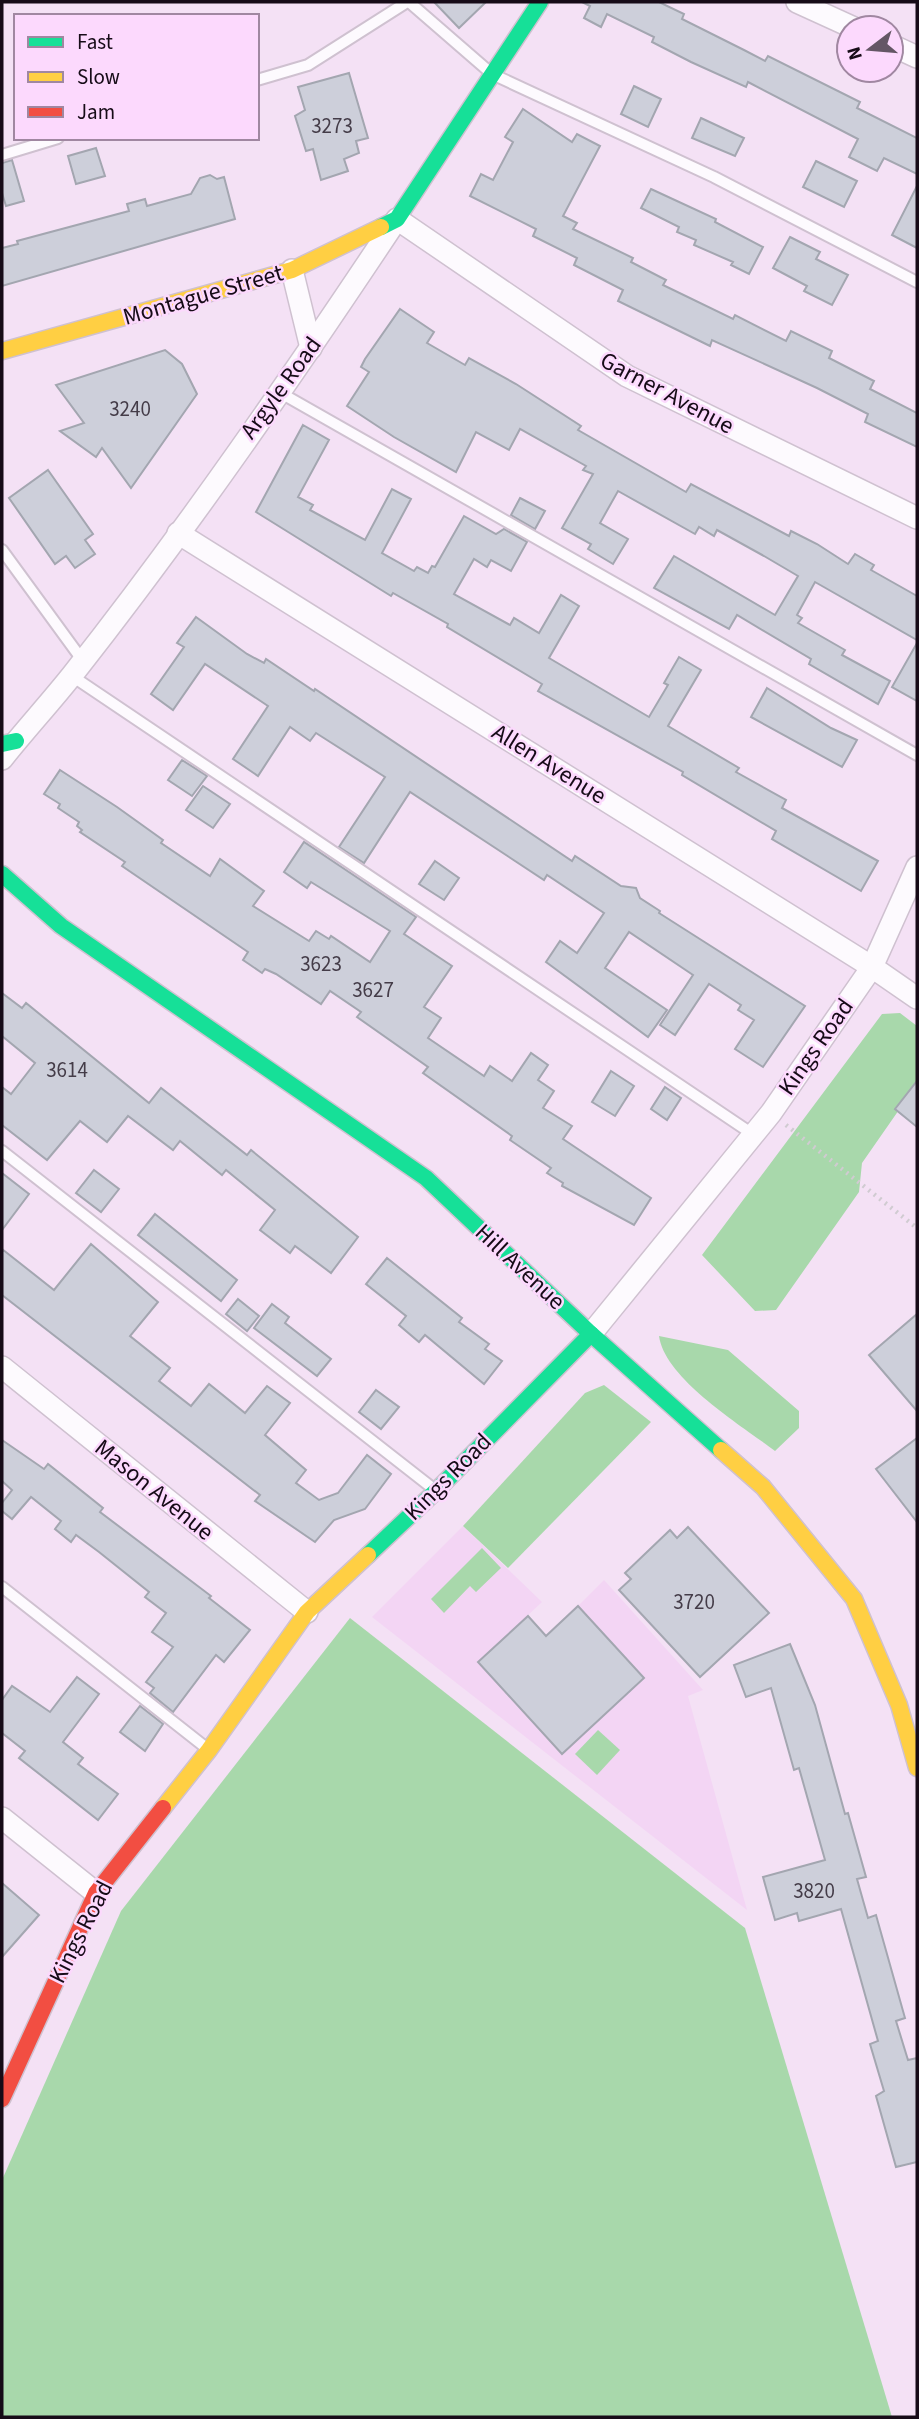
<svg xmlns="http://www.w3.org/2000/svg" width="919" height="2419" font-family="'Source Sans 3',sans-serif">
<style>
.built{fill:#f3d5f4}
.green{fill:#a8d8ab}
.building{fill:#cdcfda;stroke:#a3a6b0;stroke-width:2}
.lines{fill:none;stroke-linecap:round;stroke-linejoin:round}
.lane-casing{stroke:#cfc1d0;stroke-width:14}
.street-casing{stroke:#cfc1d0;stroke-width:24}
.fast-casing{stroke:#cfc1d0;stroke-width:19}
.slow-casing{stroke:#cfc1d0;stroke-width:19}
.jam-casing{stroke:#cfc1d0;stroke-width:19}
.path{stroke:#d0cbd1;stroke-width:4.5;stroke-dasharray:2 5;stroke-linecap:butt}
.lane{stroke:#fdfafe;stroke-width:10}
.street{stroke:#fdfafe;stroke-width:21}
.fast{stroke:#16e098;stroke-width:16}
.slow{stroke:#ffcf43;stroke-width:16}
.jam{stroke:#f24e42;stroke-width:16}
.labels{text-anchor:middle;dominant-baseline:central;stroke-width:5;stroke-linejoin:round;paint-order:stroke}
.number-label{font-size:21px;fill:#443c48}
.street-label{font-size:24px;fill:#160b17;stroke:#fcd9fd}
</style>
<rect width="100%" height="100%" fill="#f4e1f5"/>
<polygon class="built" points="463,1526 542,1602 478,1662 562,1754 644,1678 578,1606 604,1580 703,1690 688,1696 747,1910 372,1617"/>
<g class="green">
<polygon points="900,1013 917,1026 917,1084 862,1163 859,1192 776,1310 755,1311 702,1255 882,1014"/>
<path d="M659 1336 728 1350 799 1411V1428L775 1451C741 1425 665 1379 659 1336Z"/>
<polygon points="604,1385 651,1422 508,1568 463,1526 585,1393"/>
<polygon points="482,1548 501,1568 476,1592 470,1586 444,1613 431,1599"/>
<polygon points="350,1618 745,1928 892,2417 2,2417 2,2180 121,1911"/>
<polygon points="598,1730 620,1750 597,1775 575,1754"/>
</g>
<g class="building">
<polygon points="434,2 486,2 459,28"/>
<polygon points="582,2 659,2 684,14 682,19 744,50 765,61 768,56 860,102 857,108 917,138 917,174 884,158 877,171 849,157 858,139 748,82 746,87 691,62 652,42 654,37 607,14 601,27 584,18 590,6"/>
<polygon points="349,73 368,138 356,141 359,153 344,159 348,171 321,180 313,149 306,151 295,116 305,110 298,87"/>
<polygon points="634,86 661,99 648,127 621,114"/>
<polygon points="523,109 572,142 577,134 600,146 563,216 577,223 573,229 633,258 631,262 666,280 663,285 733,319 735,315 786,341 791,331 832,351 829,358 874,381 870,389 917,413 917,447 865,422 868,414 817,388 712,340 710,346 618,301 623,290 574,265 577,258 533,236 536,229 470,196 481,174 493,180 513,142 505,137"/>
<polygon points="701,118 744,138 735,156 692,138"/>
<polygon points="96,148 105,176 76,184 68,156"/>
<polygon points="12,160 24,201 6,206 2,193 2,163"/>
<polygon points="816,161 857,181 844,207 803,187"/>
<polygon points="210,175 217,179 224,177 235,219 2,286 2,248 18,244 17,241 129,211 127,204 145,199 147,206 191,194 200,178"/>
<polygon points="917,186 917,248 892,235"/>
<polygon points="651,189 716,219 715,222 763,247 749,274 731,265 733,262 694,245 696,240 677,232 679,227 641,208"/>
<polygon points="790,237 820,252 816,259 848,275 832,305 804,291 807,286 773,268"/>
<polygon points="400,309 434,332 427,343 465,365 469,358 516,384 581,426 578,430 686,492 691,484 789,536 791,531 817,544 848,564 855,554 874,565 871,570 917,596 917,640 815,582 797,615 802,618 798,623 845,650 842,655 890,681 878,704 809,664 811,659 737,615 729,629 654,588 674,556 775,615 798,576 764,556 717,530 714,536 699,527 695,534 618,491 600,523 628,539 613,564 588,549 591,544 562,528 593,474 583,470 586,466 520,429 509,450 476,432 456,472 394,437 347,406 369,372 361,367 365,359"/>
<polygon points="165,350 182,364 197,394 131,488 102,448 96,457 60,431 84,423 56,385"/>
<polygon points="303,425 329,440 298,497 313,505 310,510 365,540 392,489 411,499 382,553 414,571 417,567 428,573 432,566 435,567 464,516 496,534 504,529 527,542 511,571 491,560 487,567 474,559 454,594 510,625 514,618 539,633 561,595 579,606 549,658 649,717 668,685 664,683 679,657 701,670 668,726 739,768 736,772 786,800 782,808 878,861 861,891 772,839 776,831 682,775 683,772 538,691 542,684 447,627 448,624 393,593 391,596 256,512"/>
<polygon points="48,470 93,534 85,540 95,554 75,568 66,556 55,564 9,498"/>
<polygon points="520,498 545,511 535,529 511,515"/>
<polygon points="196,617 247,654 264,663 266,659 314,691 315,689 572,861 575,856 621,886 636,888 640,898 660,911 659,913 805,1006 763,1067 735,1049 754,1020 738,1010 741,1005 709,984 675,1035 660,1025 693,975 629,932 605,968 667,1010 648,1037 546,962 560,941 577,953 604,913 547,875 544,880 410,792 364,863 339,847 385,777 316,733 310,741 290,727 258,776 233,759 268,706 205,664 173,710 151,694 184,647 177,643"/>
<polygon points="917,643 917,701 892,687"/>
<polygon points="767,688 831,728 857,740 842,767 751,717"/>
<polygon points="182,760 207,776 192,796 168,780"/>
<polygon points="60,770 117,807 163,840 161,843 210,876 220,859 264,891 253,906 309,941 316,931 329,939 331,936 370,962 390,931 311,882 307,888 284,872 304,842 416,917 404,934 452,966 424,1007 441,1018 428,1038 484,1076 490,1066 512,1081 531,1053 548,1065 538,1080 554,1091 543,1108 572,1126 563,1139 651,1198 634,1225 562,1186 563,1183 547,1173 551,1168 510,1140 512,1136 423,1073 428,1067 357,1017 361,1012 330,991 321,1004 276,974 265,969 262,973 243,960 248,952 122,866 125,862 80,832 82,830 77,826 79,822 58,808 60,804 44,794"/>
<polygon points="203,786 230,804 213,828 186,810"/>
<polygon points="435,861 459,878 444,900 419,884"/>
<polygon points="2,993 22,1008 26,1003 149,1103 161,1088 247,1155 251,1150 331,1215 358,1237 331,1273 295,1246 290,1253 260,1230 275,1210 226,1170 222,1175 180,1141 173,1150 128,1116 107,1142 80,1121 47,1160 2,1125 2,1087 11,1094 35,1063 2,1036"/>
<polygon points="611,1071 634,1086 615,1116 592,1102"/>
<polygon points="917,1081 917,1127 895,1109"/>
<polygon points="665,1087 681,1098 667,1120 651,1109"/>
<polygon points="94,1170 119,1189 101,1212 76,1193"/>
<polygon points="2,1173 29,1194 2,1230"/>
<polygon points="155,1214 237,1280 221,1301 138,1235"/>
<polygon points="91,1244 158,1302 130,1336 170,1368 159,1381 191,1406 209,1384 245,1413 267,1386 290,1403 265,1435 306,1470 296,1483 319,1500 338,1493 367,1455 391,1474 365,1509 334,1520 315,1542 255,1501 260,1495 2,1295 2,1249 54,1290"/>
<polygon points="387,1258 462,1318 459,1322 489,1344 485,1349 502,1361 484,1384 425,1335 419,1342 399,1325 406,1316 366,1284"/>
<polygon points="238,1299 259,1316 247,1331 226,1314"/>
<polygon points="272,1304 289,1317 285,1323 331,1359 317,1376 254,1328"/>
<polygon points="917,1314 917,1411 869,1355"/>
<polygon points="376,1390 399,1407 381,1429 359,1412"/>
<polygon points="917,1438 917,1522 876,1469"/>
<polygon points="2,1440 44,1469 48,1464 103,1508 100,1512 211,1596 209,1598 250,1630 224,1662 216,1655 173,1712 150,1693 154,1688 146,1682 173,1647 152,1632 166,1613 145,1597 149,1592 99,1552 76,1535 71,1542 55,1529 61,1521 31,1497 12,1519 2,1511 2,1503 12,1490 2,1481"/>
<polygon points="688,1527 769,1613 700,1677 619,1590 631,1579 625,1573 670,1530 677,1538"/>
<polygon points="578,1606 644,1678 562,1754 478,1662 528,1616 546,1636"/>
<polygon points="790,1644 815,1705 845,1814 848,1813 866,1877 857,1879 868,1918 876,1915 905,2018 896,2021 908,2060 917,2058 917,2162 896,2167 876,2096 884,2091 870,2044 878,2041 841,1909 799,1921 797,1913 775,1920 763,1877 825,1860 799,1768 794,1770 771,1688 746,1697 734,1665"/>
<polygon points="77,1677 99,1694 63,1742 83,1758 78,1764 118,1794 98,1820 19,1758 25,1751 2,1733 2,1700 12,1686 50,1712"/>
<polygon points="140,1706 163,1724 145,1751 120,1732"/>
<polygon points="2,1883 39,1915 2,1957"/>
</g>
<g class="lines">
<defs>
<g id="lane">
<polyline points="409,2 492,74 714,177 917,282"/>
<polyline points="257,80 308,65 407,2"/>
<polyline points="2,155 58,138"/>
<polyline points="279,392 917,755"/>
<polyline points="2,550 83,661"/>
<polyline points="72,676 754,1135"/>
<polyline points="2,1151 435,1490"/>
<polyline points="2,1587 209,1750"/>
</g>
<g id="street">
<polyline points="797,2 854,28"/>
<polyline points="891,45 917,57"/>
<polyline points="292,270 311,348"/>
<polyline points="178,533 872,967 917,998"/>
<path d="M2 759C25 730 50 703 73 674 188 528 294 374 397 219L627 376 917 518"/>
<polyline points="591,1334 771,1113 872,967 917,867"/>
<polyline points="2,1367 307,1612"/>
<polyline points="2,1818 96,1893"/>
</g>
<g id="fast">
<polyline points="381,227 397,219 540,2"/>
<polyline points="2,744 16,741"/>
<polyline points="2,874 61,926 426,1178 591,1334 721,1450"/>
<polyline points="368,1555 436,1491 591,1334"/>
</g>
<g id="slow">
<polyline points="2,351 292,270 381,227"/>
<polyline points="721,1450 763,1487 854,1599 899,1705 917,1768"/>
<polyline points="163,1808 209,1750 307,1612 368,1555"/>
</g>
<polyline id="jam" points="2,2099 96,1893 163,1808"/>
</defs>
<use href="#lane" class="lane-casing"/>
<use href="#street" class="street-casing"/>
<use href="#fast" class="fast-casing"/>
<use href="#slow" class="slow-casing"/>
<use href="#jam" class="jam-casing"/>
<polyline class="path" points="786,1125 917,1228"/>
<use href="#lane" class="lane"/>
<use href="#street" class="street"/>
<use href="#fast" class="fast"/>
<use href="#slow" class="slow"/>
<use href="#jam" class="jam"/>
</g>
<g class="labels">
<g class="number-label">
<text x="332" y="126">3273</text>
<text x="130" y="409">3240</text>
<text x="321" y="964">3623</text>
<text x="373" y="990">3627</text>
<text x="67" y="1070">3614</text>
<text x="694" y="1602">3720</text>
<text x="814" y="1891">3820</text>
</g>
<g class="street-label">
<text transform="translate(203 295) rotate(-16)">Montague Street</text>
<text transform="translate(281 388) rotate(-54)">Argyle Road</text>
<text transform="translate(667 393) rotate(28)">Garner Avenue</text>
<text transform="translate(549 764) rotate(32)">Allen Avenue</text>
<text transform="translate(816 1047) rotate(-55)">Kings Road</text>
<text transform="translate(520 1267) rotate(43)">Hill Avenue</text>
<text transform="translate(448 1477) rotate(-45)">Kings Road</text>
<text transform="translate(154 1490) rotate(39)">Mason Avenue</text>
<text transform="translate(81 1932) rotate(-63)">Kings Road</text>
</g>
</g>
<rect width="919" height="2419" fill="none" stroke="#160b17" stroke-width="7"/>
<rect x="14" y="14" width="245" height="126" fill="#fcd9fd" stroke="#a087a1" stroke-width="2"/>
<rect x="28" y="37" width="35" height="10" fill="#16e098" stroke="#a087a1" stroke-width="2"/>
<text x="77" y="49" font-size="21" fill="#160b17">Fast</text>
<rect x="28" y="72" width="35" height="10" fill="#ffcf43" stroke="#a087a1" stroke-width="2"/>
<text x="77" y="84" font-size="21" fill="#160b17">Slow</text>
<rect x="28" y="107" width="35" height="10" fill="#f24e42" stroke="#a087a1" stroke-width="2"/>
<text x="77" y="119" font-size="21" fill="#160b17">Jam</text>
<g transform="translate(870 49) rotate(254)"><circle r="33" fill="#fcd9fd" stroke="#a087a1" stroke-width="2"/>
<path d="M0-5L12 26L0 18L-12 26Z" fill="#645665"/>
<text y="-10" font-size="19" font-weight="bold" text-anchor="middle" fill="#160b17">N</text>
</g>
</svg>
